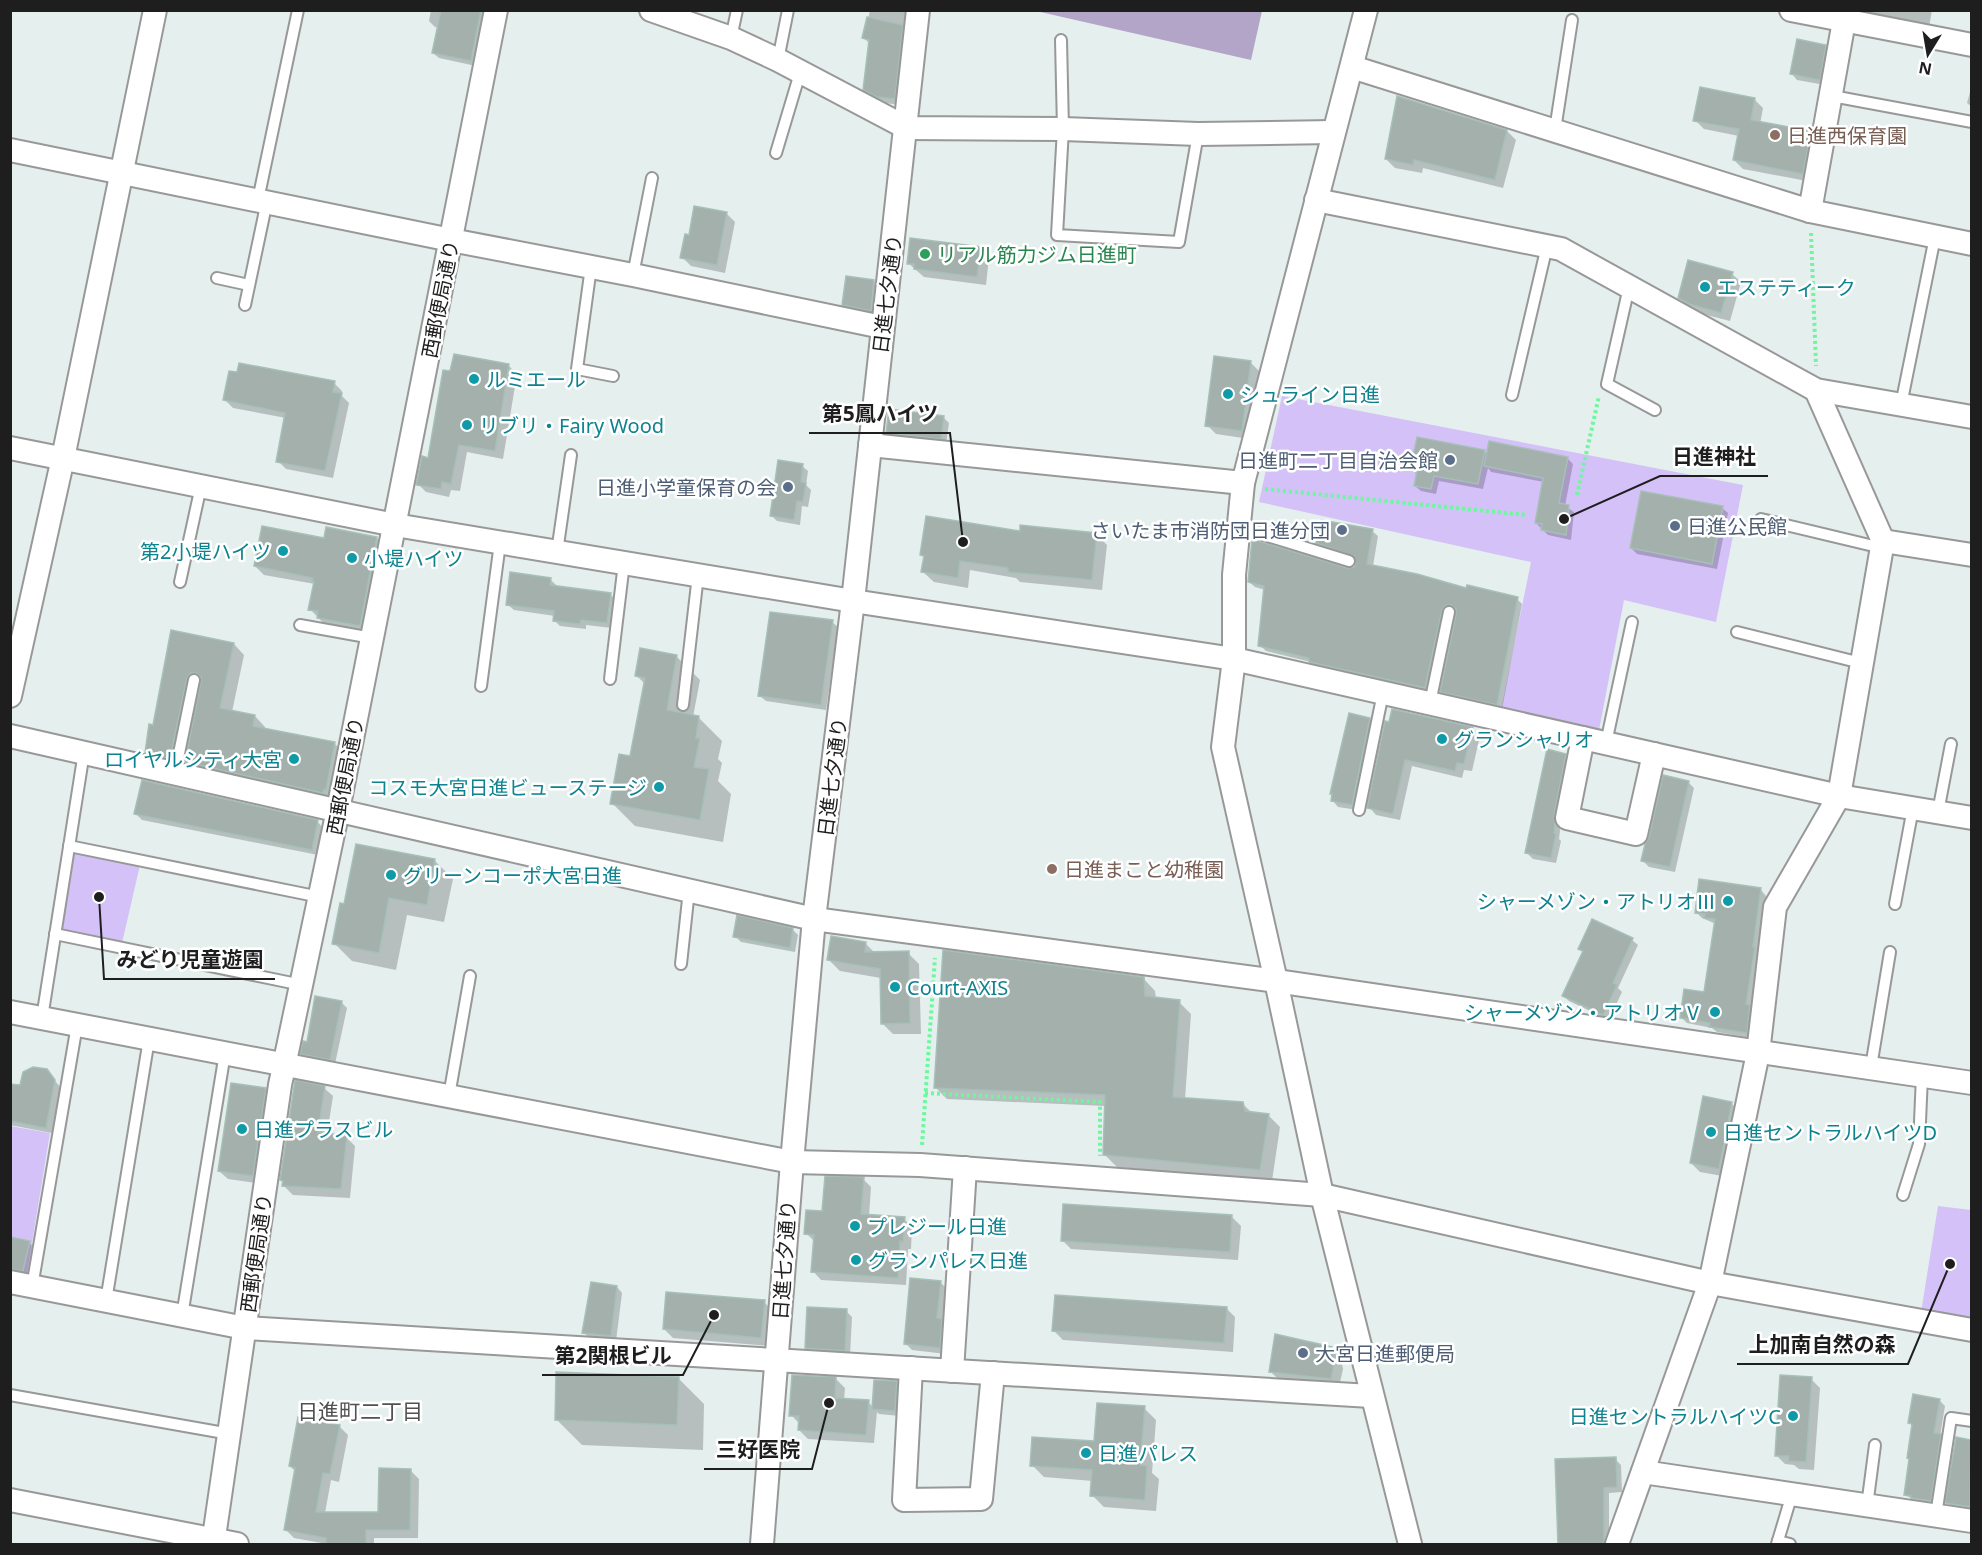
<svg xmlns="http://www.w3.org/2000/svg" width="1982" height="1555" font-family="'Noto Sans','Noto Sans JP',sans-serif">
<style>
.cemetery{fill:#b3a5c7}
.park{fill:#d4c1f8}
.shadow{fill:#0003}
.building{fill:#a3b0ac;stroke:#a6c0b8;stroke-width:1.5}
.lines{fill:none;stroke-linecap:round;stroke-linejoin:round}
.lane-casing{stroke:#989898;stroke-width:14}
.street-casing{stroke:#989898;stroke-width:26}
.path{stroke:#6cf89e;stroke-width:4;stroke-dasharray:3 3;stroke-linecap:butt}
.lane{stroke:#fff;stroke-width:10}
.street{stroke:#fff;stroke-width:22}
.education-dot{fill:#8d6e63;stroke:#fff;stroke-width:2}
.leisure-dot{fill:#2e9e5b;stroke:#fff;stroke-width:2}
.culture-dot{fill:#0f9aa8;stroke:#fff;stroke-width:2}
.service-dot{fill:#5c6f8a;stroke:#fff;stroke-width:2}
.labels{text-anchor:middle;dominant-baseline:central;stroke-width:5;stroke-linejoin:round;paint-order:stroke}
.education-label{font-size:20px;fill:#785e54;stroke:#fff;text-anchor:start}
.leisure-label{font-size:20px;fill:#27864d;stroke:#fff;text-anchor:start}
.culture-label{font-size:20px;fill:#0d838f;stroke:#fff;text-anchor:start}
.street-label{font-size:20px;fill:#1e1e1e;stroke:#fff}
.service-label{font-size:20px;fill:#4e5e75;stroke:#fff;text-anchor:end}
.neighbourhood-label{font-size:21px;fill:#515151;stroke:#fff}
.leader{fill:none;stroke:#1e1e1e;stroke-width:2}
.callout-dot{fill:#1e1e1e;stroke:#fff;stroke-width:2}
.callout-label{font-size:21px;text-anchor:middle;font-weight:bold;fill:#1e1e1e;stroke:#fff;stroke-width:5;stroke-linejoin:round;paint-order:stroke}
</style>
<rect width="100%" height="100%" fill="#e4efee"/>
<polygon class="cemetery" points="1036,11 1262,11 1251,60"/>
<g class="park">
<polygon points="1282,396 1743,485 1716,622 1624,600 1599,730 1501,710 1531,562 1259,502"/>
<polygon points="73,852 140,865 122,943 61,929"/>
<polygon points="10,1126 50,1133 27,1273 11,1271"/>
<polygon points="1938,1206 1971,1210 1971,1328 1920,1319"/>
</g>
<g class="shadow">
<polygon points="431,10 486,10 476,66 439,58 433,53 439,28 435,27 429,21"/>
<polygon points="870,10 911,10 901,105 885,103 872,97 865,89 870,44 864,38"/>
<polygon points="1850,10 1932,10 1929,27"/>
<polygon points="1825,46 1831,52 1825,85 1797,80 1792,74"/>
<polygon points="1972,85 1972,107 1967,103"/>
<polygon points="1754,99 1763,108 1760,124 1810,133 1819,142 1812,182 1743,169 1734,160 1739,136 1704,129 1695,120"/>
<polygon points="1507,131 1516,140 1503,188 1423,168 1422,173 1395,168 1386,159"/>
<polygon points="726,213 735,222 725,273 691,266 682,257 690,236"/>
<polygon points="980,248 989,257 986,285 924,277 908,263"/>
<polygon points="1732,274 1741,282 1730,321 1699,313 1689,307 1679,298"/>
<polygon points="874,281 883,290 879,319 853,313 844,304"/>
<polygon points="1251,363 1260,372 1250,439 1216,434 1207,425"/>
<polygon points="509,366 517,374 503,459 467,452 460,491 451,490 449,497 426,492 418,484 429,459 451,373"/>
<polygon points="334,383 342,391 341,395 349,403 333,478 286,469 278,461 286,418 233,408 225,400"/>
<polygon points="943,417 949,423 946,444 893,438 887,432"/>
<polygon points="1484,451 1488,455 1567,458 1573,464 1565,506 1574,512 1571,540 1548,535 1536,523 1544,482 1491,472 1488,468 1483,489 1439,481 1436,494 1421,491 1415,486 1417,475 1412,469"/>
<polygon points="802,466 808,471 806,485 811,490 808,507 802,506 800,525 777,521 771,515"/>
<polygon points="1722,508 1728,513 1717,569 1637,554 1631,548"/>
<polygon points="1372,531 1378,536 1373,566 1468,590 1517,599 1522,604 1502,709 1447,697 1442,691 1458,613 1457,609 1449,612 1431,693 1316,667 1311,662 1266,651 1260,645 1265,590 1255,587 1249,582 1350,570 1358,563 1357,559 1323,548 1318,543"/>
<polygon points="1021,532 1096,534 1107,545 1102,590 1020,582 1016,578 970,570 968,588 934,582 923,572 925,558 921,554"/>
<polygon points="377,538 386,547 369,635 327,627 310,609 315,584 264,575 255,566 325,540"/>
<polygon points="550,579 556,585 556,587 610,594 616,600 612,628 586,625 586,629 560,626 554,620 555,616 514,610 508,605"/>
<polygon points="832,622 838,627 826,710 766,701 760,696"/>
<polygon points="172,632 234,644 244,655 232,712 255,716 265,727 265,730 334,743 345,754 336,800 197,772 187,761 203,683 197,689 181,768 157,763 146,752 154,726"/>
<polygon points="676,656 700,680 693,717 699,718 722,741 718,759 722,763 718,781 731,794 723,842 635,826 612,803 631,757 646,685 637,676"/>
<polygon points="1370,719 1375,725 1358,810 1338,807 1333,801"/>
<polygon points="1390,723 1472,728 1480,736 1472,771 1464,770 1462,778 1412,766 1400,820 1376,815 1369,807"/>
<polygon points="1565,755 1571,761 1559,822 1560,831 1559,839 1561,841 1556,863 1533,859 1527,853"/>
<polygon points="1688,782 1694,788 1675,872 1649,867 1643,861"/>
<polygon points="136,814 317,821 323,828 318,855 142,820"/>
<polygon points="357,846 435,861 453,879 444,922 407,915 396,970 352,961 334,943 345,906"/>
<polygon points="1761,890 1766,896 1758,952 1760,954 1751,1008 1755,1012 1752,1038 1717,1032 1712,1028 1687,1023 1681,1017 1705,994 1716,924 1702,918 1696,912"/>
<polygon points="1593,921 1632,940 1638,945 1618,988 1622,992 1609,1020 1569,1001 1564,996 1584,953 1580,949"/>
<polygon points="793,930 798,935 795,952 741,942 735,936"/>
<polygon points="866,944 875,953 908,953 919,964 921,1034 893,1034 882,1023 881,978 840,971 829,960"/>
<polygon points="1143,978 1155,991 1156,999 1179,1002 1191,1014 1185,1099 1242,1103 1252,1113 1268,1115 1280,1127 1272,1181 1117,1167 1105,1155 1106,1106 947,1099 935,1087"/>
<polygon points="341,1002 347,1008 335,1064 308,1059 302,1053 308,1043"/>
<polygon points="52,1077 60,1087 52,1133 10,1125 10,1085 21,1087"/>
<polygon points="324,1088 333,1096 327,1135 346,1137 355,1146 350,1198 293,1195 284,1186 281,1180"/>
<polygon points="265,1089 274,1098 262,1184 228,1179 219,1171"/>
<polygon points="1731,1103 1740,1112 1728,1177 1700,1172 1691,1163"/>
<polygon points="863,1179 871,1187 869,1216 904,1219 912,1227 911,1249 908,1249 906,1285 821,1280 813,1271 815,1242 806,1233 824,1213"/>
<polygon points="1232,1217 1241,1226 1238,1260 1071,1249 1062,1240"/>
<polygon points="29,1242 34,1248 29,1273 10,1269"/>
<polygon points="940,1282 947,1289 946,1354 912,1350 905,1343"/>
<polygon points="617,1287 622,1293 616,1341 590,1338 584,1333"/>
<polygon points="764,1302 773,1311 770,1346 673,1338 664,1329"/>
<polygon points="1226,1308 1235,1317 1233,1352 1063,1340 1054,1331"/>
<polygon points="846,1311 852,1317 850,1356 813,1353 807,1348"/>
<polygon points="1331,1349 1341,1358 1343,1369 1339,1387 1280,1381 1271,1372"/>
<polygon points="679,1379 704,1404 703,1450 582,1445 556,1419"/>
<polygon points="836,1379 845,1388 844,1400 868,1402 873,1407 896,1382 902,1388 900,1416 879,1414 877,1412 874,1443 808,1439 799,1430 800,1424 791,1415"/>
<polygon points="1811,1379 1820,1388 1814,1470 1799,1469 1794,1465 1785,1464 1776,1455"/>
<polygon points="1939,1400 1945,1406 1940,1436 1946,1441 1936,1506 1918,1503 1906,1495 1913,1426 1909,1423"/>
<polygon points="1144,1408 1156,1420 1152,1473 1159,1479 1156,1511 1104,1507 1092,1495 1093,1481 1044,1477 1032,1465 1096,1443"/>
<polygon points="339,1426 348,1435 339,1482 331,1480 325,1513 379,1514 410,1470 419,1479 418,1538 374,1538 374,1544 327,1544 294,1538 286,1530 296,1472 290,1466"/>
<polygon points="1957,1439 1972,1442 1972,1511 1953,1509 1947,1503"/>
<polygon points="1615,1459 1621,1465 1622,1492 1609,1493 1609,1544 1560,1544"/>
</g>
<g class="building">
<polygon points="441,10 481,10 471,61 432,53"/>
<polygon points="867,17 903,25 895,99 877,97 863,90 869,40 862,38"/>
<polygon points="1797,39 1826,45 1820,80 1790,74"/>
<polygon points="1700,87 1755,98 1751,120 1811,131 1803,174 1733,160 1739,129 1693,121"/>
<polygon points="1397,96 1507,130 1495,180 1414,160 1413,165 1385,159"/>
<polygon points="694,206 727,212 717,265 680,258 685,234 689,235"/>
<polygon points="910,238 981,247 977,277 914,269 914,264 907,264"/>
<polygon points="1688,260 1733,272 1721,313 1689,304 1678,298"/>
<polygon points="846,276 874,280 871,311 842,305"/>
<polygon points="454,354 509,364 495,451 459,445 451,484 442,482 441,489 416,485 422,456 428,458 443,370 450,371"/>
<polygon points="1214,356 1251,361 1242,431 1205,426"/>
<polygon points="239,363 335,381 333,392 342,393 325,471 276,462 285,413 223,400 229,371 237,372"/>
<polygon points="889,409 944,416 941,439 886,433"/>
<polygon points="1417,437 1485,450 1478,484 1434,476 1431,489 1414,486 1417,471 1410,470"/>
<polygon points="1489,441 1568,457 1559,503 1569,505 1566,535 1541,530 1542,524 1535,523 1543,478 1484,466"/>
<polygon points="778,460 803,464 801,482 806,483 803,502 797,501 794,520 770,516"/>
<polygon points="1641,491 1723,506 1712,564 1630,548"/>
<polygon points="926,516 1020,531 1020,525 1097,533 1092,580 1008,572 1008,568 960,561 958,578 921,572 924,556 920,555"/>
<polygon points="1321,520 1373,529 1367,564 1417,574 1466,588 1467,585 1518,597 1497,705 1440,692 1456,614 1456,609 1451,605 1446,605 1442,610 1425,688 1309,662 1309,658 1258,646 1264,586 1248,582 1252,539 1347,568 1354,567 1356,563 1354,556 1316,543"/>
<polygon points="262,526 324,538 326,527 377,537 360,626 317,618 318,611 308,610 314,582 312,582 313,578 254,566"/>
<polygon points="510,572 551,578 550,585 611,593 607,623 581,620 580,624 553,621 554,611 506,605"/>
<polygon points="770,612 833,620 821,705 758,696"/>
<polygon points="171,630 234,643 220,708 255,715 253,726 335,742 326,790 324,789 323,793 185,762 201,681 201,677 196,673 191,673 187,678 170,759 145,753 149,724 153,725"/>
<polygon points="640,648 677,655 667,710 699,716 696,738 700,738 694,767 709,769 700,820 610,804 619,754 630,756 645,678 635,676"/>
<polygon points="1392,709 1473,727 1464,764 1457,763 1455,771 1405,760 1393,814 1367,808 1385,721 1389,722"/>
<polygon points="1349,713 1370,718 1352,805 1331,801 1332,794 1330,794"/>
<polygon points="1547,749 1566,754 1554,815 1555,824 1554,833 1556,834 1551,858 1525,853"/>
<polygon points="1663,775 1689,781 1670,867 1641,861 1645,844 1649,837"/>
<polygon points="142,780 318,820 312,850 134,814"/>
<polygon points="356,844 435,859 427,905 389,898 379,953 332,944 340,903 344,904"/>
<polygon points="1699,879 1761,888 1753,947 1755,947 1746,1004 1750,1005 1747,1033 1709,1027 1710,1023 1680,1018 1684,989 1704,992 1715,919 1704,918 1705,914 1695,913"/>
<polygon points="737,915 793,928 790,948 733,937"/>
<polygon points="1592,919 1633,938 1613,983 1617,985 1603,1015 1562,996 1583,951 1578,949"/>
<polygon points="831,936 866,942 865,952 909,951 910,1023 881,1024 880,969 827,960"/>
<polygon points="943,950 1144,977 1145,996 1180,1000 1173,1097 1243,1102 1245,1111 1269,1114 1260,1170 1103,1155 1105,1095 934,1088"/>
<polygon points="315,996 342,1001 330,1060 300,1054 303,1041 307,1042"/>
<polygon points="33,1067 47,1069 55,1080 46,1128 10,1121 10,1084 20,1085 23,1072"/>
<polygon points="295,1080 325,1086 318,1132 347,1136 341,1189 282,1186 283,1181 280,1180"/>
<polygon points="231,1083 266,1088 253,1176 218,1171"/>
<polygon points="1703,1096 1732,1102 1719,1169 1690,1163"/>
<polygon points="825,1176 864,1177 861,1214 905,1217 903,1242 900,1241 898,1278 811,1272 814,1235 804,1234 806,1210 822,1211"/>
<polygon points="1063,1204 1232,1215 1230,1252 1061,1241"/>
<polygon points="10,1237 30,1241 23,1271 10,1269"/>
<polygon points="910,1278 941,1281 937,1318 942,1319 940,1348 904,1344"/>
<polygon points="591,1282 617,1286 611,1336 582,1333"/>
<polygon points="666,1292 765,1300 761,1338 663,1329"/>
<polygon points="1055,1295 1227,1307 1224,1343 1052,1331"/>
<polygon points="807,1307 847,1309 845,1351 805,1348"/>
<polygon points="1275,1334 1332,1347 1335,1359 1331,1379 1269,1372"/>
<polygon points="556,1372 679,1377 677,1425 555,1420"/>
<polygon points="792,1375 836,1377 835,1398 869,1400 866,1435 798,1430 799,1416 789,1416"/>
<polygon points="1780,1375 1812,1377 1806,1462 1788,1461 1789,1456 1775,1456"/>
<polygon points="874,1380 897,1381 895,1411 872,1409"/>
<polygon points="1913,1394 1940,1399 1934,1433 1941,1434 1931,1501 1911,1498 1911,1496 1904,1495 1909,1459 1907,1458 1912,1424 1908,1423"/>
<polygon points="1097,1403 1145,1406 1140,1465 1147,1466 1145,1500 1090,1496 1092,1470 1030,1466 1032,1437 1094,1441"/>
<polygon points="298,1417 340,1425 330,1474 323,1473 316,1512 378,1512 379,1468 411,1469 410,1530 366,1530 366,1545 326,1545 326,1538 284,1530 295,1468 289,1466"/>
<polygon points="1956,1437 1971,1440 1970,1507 1945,1503"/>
<polygon points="1616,1457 1617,1487 1604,1488 1604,1545 1558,1545 1555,1459"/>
</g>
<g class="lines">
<defs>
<g id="lane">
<polyline points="731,38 737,10"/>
<polyline points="1061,40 1063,129 1057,235 1179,242 1198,134"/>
<polyline points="778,60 788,10"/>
<polyline points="1832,96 1972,122"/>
<polyline points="1555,130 1572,20"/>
<polyline points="776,153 800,73"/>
<polyline points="258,200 298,10"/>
<polyline points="591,267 577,369 613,376"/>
<polyline points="633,275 652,178"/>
<polyline points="217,278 249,285"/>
<polyline points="1629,287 1607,384 1655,410"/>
<polyline points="245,305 267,201"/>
<polyline points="1512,395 1547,246"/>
<polyline points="1901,405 1935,237"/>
<polyline points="1761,519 1882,548"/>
<polyline points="1238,527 1349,561"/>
<polyline points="557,552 571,455"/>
<polyline points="180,582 201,486"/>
<polyline points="300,625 372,638"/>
<polyline points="1737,632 1861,663"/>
<polyline points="610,679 624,563"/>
<polyline points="481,686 500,543"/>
<polyline points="1430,703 1449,612"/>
<polyline points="683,705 698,575"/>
<polyline points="1606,743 1632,622"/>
<polyline points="175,773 194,680"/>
<polyline points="1359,810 1383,693"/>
<polyline points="1938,812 1951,744"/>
<polyline points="69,846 320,897"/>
<polyline points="1895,904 1913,808"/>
<polyline points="55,934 302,985"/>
<polyline points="681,964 689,890"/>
<polyline points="42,1018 84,752"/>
<polyline points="1871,1067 1890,952"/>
<polyline points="449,1096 470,976"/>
<polyline points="1903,1195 1919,1144 1922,1076"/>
<polyline points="32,1287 77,1025"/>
<polyline points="106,1301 149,1039"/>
<polyline points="182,1316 225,1053"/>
<polyline points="10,1395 230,1434"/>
<polyline points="1867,1506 1875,1445"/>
<polyline points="1936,1515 1951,1418 1972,1421"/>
<polyline points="1778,1541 1790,1544"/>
<polyline points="1777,1544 1792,1494"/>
</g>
<g id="street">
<polyline points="651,10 731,38 778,60 907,128 1063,129 1198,134 1333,132"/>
<polyline points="1366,10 1243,483 1234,575 1234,659 1223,747 1276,981 1322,1195 1410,1544"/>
<polyline points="1791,10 1972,45"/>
<polyline points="1352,67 1810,211 1972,244"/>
<polyline points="10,150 451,240 633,275 882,327"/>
<polyline points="1316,200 1561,249 1816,390 1972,417"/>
<polyline points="1810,211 1844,21"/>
<polyline points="870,445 1243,483"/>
<polyline points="10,448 395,525 853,601 1234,659 1839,796 1972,818"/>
<polyline points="1883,541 1972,555"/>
<polyline points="10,696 63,458 155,10"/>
<polyline points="10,736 814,919 1276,981 1972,1083"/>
<polyline points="1583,738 1567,818 1636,834 1654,754"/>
<polyline points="10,1012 792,1162 920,1165 1322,1195 1710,1283 1972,1330"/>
<polyline points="10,1282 245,1328 1371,1396"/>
<polyline points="911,1368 904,1500 981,1499 993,1373"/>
<polyline points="952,1371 965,1168"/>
<polyline points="1643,1472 1972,1521"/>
<polyline points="10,1500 237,1544"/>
<polyline points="213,1544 280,1085 338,810 496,10"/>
<polyline points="762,1544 792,1162 814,919 853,601 918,10"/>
<polyline points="1617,1544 1710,1283 1758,1053 1775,907 1839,796 1883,541 1816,390"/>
</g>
</defs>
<use href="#lane" class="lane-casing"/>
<use href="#street" class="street-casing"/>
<g class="path">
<polyline points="1811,233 1816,366"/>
<polyline points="1265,489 1527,515"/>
<polyline points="1577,495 1599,396"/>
<polyline points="925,1093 1100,1102 1100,1156"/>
<polyline points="922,1145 935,958"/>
</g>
<use href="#lane" class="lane"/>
<use href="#street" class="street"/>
</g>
<g class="education-dot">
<circle cx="1775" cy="135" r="6"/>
<circle cx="1052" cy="869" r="6"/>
</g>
<circle class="leisure-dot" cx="925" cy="254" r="6"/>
<g class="culture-dot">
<circle cx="1705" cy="287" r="6"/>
<circle cx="474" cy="379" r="6"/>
<circle cx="1228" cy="394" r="6"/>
<circle cx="467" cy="425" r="6"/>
<circle cx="283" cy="551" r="6"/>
<circle cx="352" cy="558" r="6"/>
<circle cx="1442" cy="739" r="6"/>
<circle cx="294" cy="759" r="6"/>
<circle cx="659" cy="787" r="6"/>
<circle cx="391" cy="875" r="6"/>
<circle cx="1728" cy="901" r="6"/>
<circle cx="895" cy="987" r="6"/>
<circle cx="1715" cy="1012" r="6"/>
<circle cx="242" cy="1129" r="6"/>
<circle cx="1711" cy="1132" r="6"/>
<circle cx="855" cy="1226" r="6"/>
<circle cx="856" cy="1260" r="6"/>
<circle cx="1793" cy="1416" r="6"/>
<circle cx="1086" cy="1453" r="6"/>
</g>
<g class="service-dot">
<circle cx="1450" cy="460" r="6"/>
<circle cx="788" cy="487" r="6"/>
<circle cx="1675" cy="526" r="6"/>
<circle cx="1342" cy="530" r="6"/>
<circle cx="1303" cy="1353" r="6"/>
</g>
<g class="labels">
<g class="education-label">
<text x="1787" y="135">日進西保育園</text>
<text x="1064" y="869">日進まこと幼稚園</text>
</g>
<g class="leisure-label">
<text x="937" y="254">リアル筋力ジム日進町</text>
</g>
<g class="culture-label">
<text x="1717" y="287">エステティーク</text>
<text x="486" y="379">ルミエール</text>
<text x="1240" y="394">シュライン日進</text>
<text x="479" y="425">リブリ・Fairy Wood</text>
<text x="271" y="551" text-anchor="end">第2小堤ハイツ</text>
<text x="364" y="558">小堤ハイツ</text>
<text x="1454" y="739">グランシャリオ</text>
<text x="282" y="759" text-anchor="end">ロイヤルシティ大宮</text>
<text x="647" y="787" text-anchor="end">コスモ大宮日進ビューステージ</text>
<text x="403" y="875">グリーンコーポ大宮日進</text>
<text x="1716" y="901" text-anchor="end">シャーメゾン・アトリオⅢ</text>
<text x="907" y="987">Court-AXIS</text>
<text x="1703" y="1012" text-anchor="end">シャーメゾン・アトリオⅤ</text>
<text x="254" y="1129">日進プラスビル</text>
<text x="1723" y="1132">日進セントラルハイツD</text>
<text x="867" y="1226">プレジール日進</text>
<text x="868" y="1260">グランパレス日進</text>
<text x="1781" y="1416" text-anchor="end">日進セントラルハイツC</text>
<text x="1098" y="1453">日進パレス</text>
</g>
<g class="street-label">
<text transform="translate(887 294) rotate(-83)">日進七夕通り</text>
<text transform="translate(440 299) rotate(-79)">西郵便局通り</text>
<text transform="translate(345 776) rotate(-79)">西郵便局通り</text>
<text transform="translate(832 777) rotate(-83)">日進七夕通り</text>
<text transform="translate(256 1253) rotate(-82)">西郵便局通り</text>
<text transform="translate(784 1260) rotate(-86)">日進七夕通り</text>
</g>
<g class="service-label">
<text x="1438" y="460">日進町二丁目自治会館</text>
<text x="776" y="487">日進小学童保育の会</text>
<text x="1687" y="526" text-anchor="start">日進公民館</text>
<text x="1330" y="530">さいたま市消防団日進分団</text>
<text x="1315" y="1353" text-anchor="start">大宮日進郵便局</text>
</g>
<g class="neighbourhood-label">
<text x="360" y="1411">日進町二丁目</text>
</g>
</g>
<path class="leader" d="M963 542L950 433H809M1564 519L1660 476H1768M99 897L104 979H275M1950 1264L1908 1364H1737M714 1315L683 1375H542M829 1403L812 1469H704"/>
<g class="callout-dot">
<circle cx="963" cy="542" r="6"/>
<circle cx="1564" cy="519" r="6"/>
<circle cx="99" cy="897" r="6"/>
<circle cx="1950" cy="1264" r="6"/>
<circle cx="714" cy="1315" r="6"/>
<circle cx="829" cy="1403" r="6"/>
</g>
<g class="callout-label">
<text x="880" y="421">第5鳳ハイツ</text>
<text x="1714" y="464">日進神社</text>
<text x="190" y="967">みどり児童遊園</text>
<text x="1822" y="1352">上加南自然の森</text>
<text x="613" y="1363">第2関根ビル</text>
<text x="758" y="1457">三好医院</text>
</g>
<rect width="1982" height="1555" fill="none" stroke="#1e1e1e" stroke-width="24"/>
<g transform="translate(1928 54) rotate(191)" stroke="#ffffff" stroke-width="4.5" paint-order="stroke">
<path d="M0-4.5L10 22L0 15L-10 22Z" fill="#1e1e1e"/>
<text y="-9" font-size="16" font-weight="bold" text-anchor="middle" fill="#1e1e1e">N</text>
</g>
</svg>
